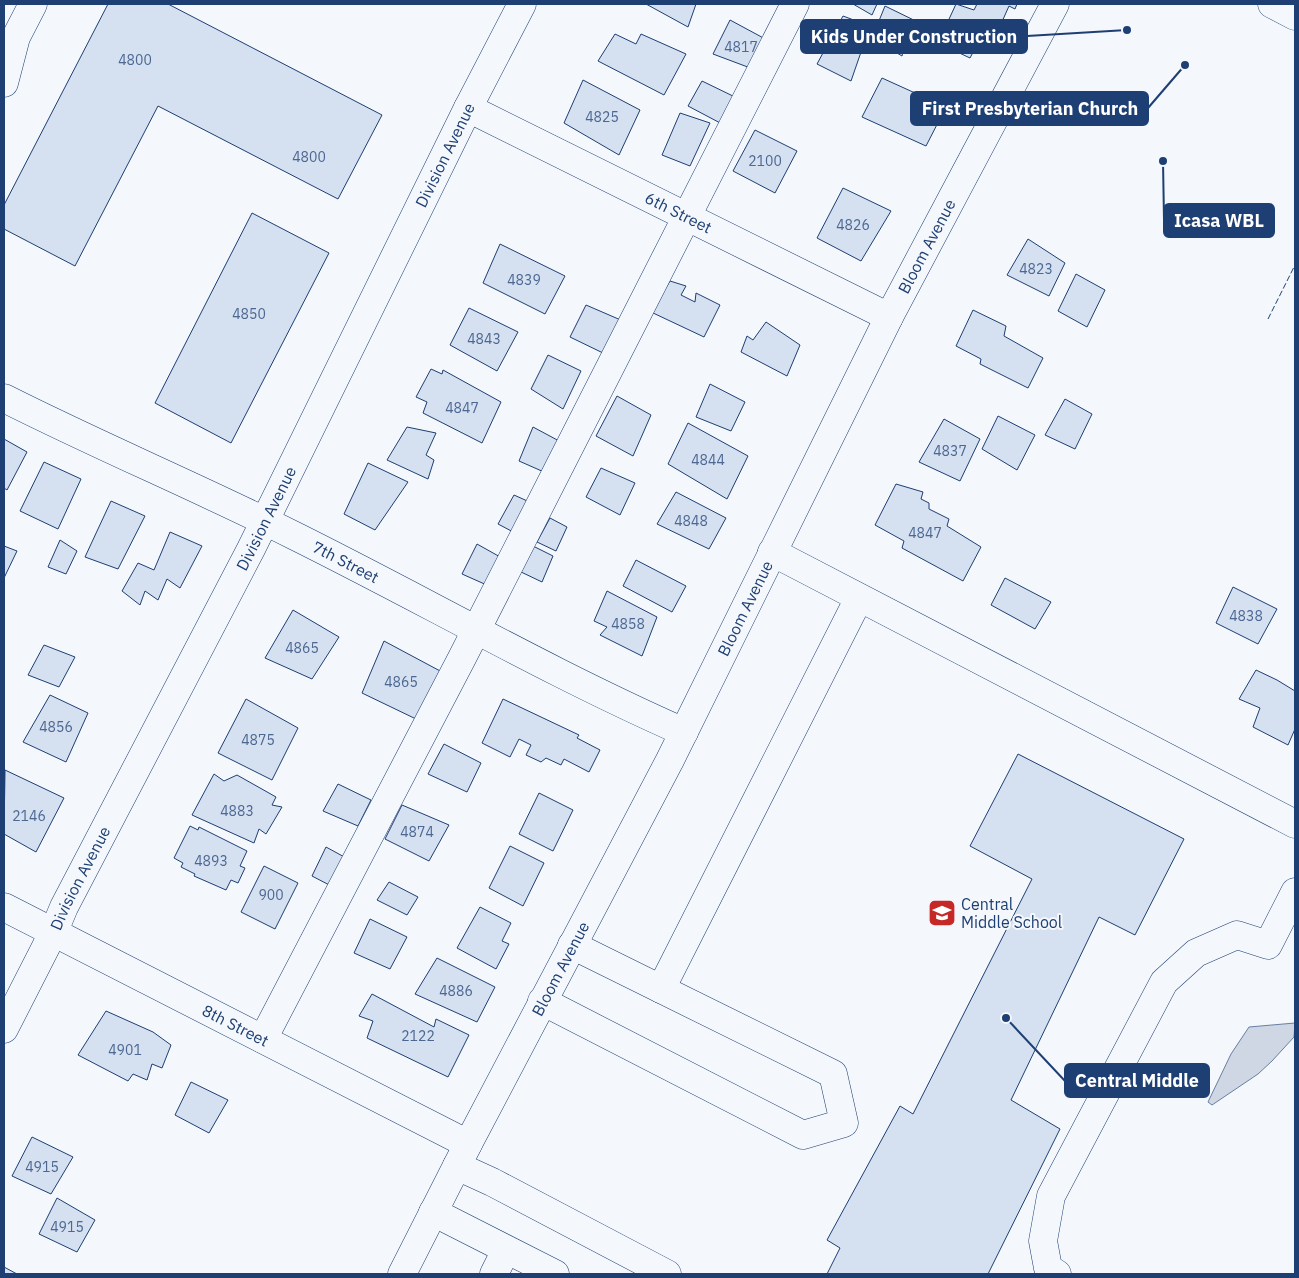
<svg xmlns="http://www.w3.org/2000/svg" width="1299" height="1278" font-family="'IBM Plex Sans',sans-serif">
<style>
.water{fill:#cfd7e4;stroke:#687fa3}
.building{fill:#d5e0f0;stroke:#1d3f73}
.lines{fill:none;stroke-linecap:round;stroke-linejoin:round}
.minor-casing{stroke:#1d3f73;stroke-width:29}
.minor{stroke:#f4f7fb;stroke-width:28}
.fence{stroke:#1d3f73;stroke-width:1;stroke-dasharray:6 2.5;stroke-linecap:butt}
.labels{text-anchor:middle;dominant-baseline:central;stroke-width:4;stroke-linejoin:round;paint-order:stroke}
.number-label{font-size:14px;fill:#4b6792}
.street-label{font-size:16px;fill:#1d3f73;stroke:#f4f7fb}
.poi-label{font-size:16px;fill:#1d3f73;stroke:#f4f7fb;text-anchor:start}
.leader{fill:none;stroke:#1d3f73;stroke-width:2}
.callout-dot{fill:#1d3f73;stroke:#f4f7fb;stroke-width:2}
.callout{fill:#1d3f73;stroke:#1d3f73;stroke-width:2}
.callout-label{font-size:18px;text-anchor:middle;font-weight:bold;fill:#fff}
</style>
<rect width="100%" height="100%" fill="#f4f7fb"/>
<polygon class="water" points="1295,1023 1294,1037 1272,1061 1258,1074 1212,1105 1208,1102 1231,1054 1249,1027"/>
<g class="building">
<polygon points="108,4 168,4 382,115 338,199 158,106 75,266 4,229 4,205"/>
<polygon points="646,4 696,4 688,27"/>
<polygon points="853,4 877,4 872,15"/>
<polygon points="956,4 974,10 977,4 1017,4 1015,9 1009,6 1001,24 990,20 970,58 938,43"/>
<polygon points="885,6 926,26 915,47 905,42 902,56 872,38"/>
<polygon points="843,16 870,26 851,81 817,64"/>
<polygon points="730,20 769,41 753,69 713,54"/>
<polygon points="615,34 636,44 641,34 686,54 664,95 598,61"/>
<polygon points="882,78 946,107 926,146 862,117"/>
<polygon points="583,80 640,110 619,155 564,123"/>
<polygon points="702,81 737,98 724,125 688,106"/>
<polygon points="680,113 710,123 690,166 662,155"/>
<polygon points="755,130 797,151 775,193 733,171"/>
<polygon points="843,188 891,211 861,261 817,238"/>
<polygon points="252,213 329,253 231,443 155,403"/>
<polygon points="1028,239 1065,263 1049,296 1007,275"/>
<polygon points="500,244 565,276 545,314 483,283"/>
<polygon points="1076,274 1105,290 1087,327 1058,311"/>
<polygon points="670,281 686,286 681,295 695,302 696,293 720,305 704,337 651,312"/>
<polygon points="586,305 623,321 603,353 570,337"/>
<polygon points="469,308 518,332 497,371 450,345"/>
<polygon points="973,310 1006,326 1004,336 1043,358 1028,388 980,364 981,359 956,346"/>
<polygon points="766,322 800,345 787,376 741,352 747,336 753,340"/>
<polygon points="548,355 581,371 563,409 531,389"/>
<polygon points="431,369 442,374 443,370 501,402 482,443 423,413 427,402 416,397"/>
<polygon points="710,384 745,402 731,431 696,417"/>
<polygon points="617,396 651,415 633,456 596,436"/>
<polygon points="1065,399 1092,414 1075,449 1045,435"/>
<polygon points="998,416 1035,435 1017,470 982,449"/>
<polygon points="944,419 980,439 960,481 919,462"/>
<polygon points="688,423 748,456 727,499 668,464"/>
<polygon points="407,427 436,433 426,455 434,460 428,479 387,460"/>
<polygon points="533,427 561,442 544,472 519,461"/>
<polygon points="4,439 27,452 7,490 4,488"/>
<polygon points="44,462 81,479 58,529 20,511"/>
<polygon points="368,463 408,482 375,530 344,514"/>
<polygon points="601,468 635,483 620,515 586,497"/>
<polygon points="896,484 923,492 921,499 929,503 929,509 949,519 947,526 981,547 963,581 902,548 904,541 875,525"/>
<polygon points="676,492 726,518 709,549 657,524"/>
<polygon points="514,495 534,504 517,534 498,524"/>
<polygon points="111,501 145,516 118,569 85,557"/>
<polygon points="550,518 567,527 556,551 537,542"/>
<polygon points="170,532 202,546 180,588 167,579 158,600 145,591 140,605 122,591 138,563 154,570"/>
<polygon points="60,540 77,551 66,574 48,567"/>
<polygon points="477,544 502,558 489,586 462,574"/>
<polygon points="4,546 17,551 4,578"/>
<polygon points="533,546 553,556 542,582 519,571"/>
<polygon points="636,560 686,586 672,612 623,586"/>
<polygon points="1005,578 1051,602 1035,629 991,605"/>
<polygon points="1233,587 1277,609 1258,644 1216,623"/>
<polygon points="607,591 657,617 642,656 600,635 607,627 594,621"/>
<polygon points="293,610 339,637 312,679 265,658"/>
<polygon points="384,641 442,672 416,719 362,693"/>
<polygon points="44,645 75,657 59,687 28,675"/>
<polygon points="1256,670 1277,680 1295,691 1295,729 1288,745 1253,727 1260,708 1239,699"/>
<polygon points="50,695 88,713 66,762 23,742"/>
<polygon points="246,699 298,728 272,780 218,753"/>
<polygon points="503,699 579,735 577,738 600,750 589,772 564,759 561,765 546,758 541,762 526,755 531,745 519,739 510,757 482,743"/>
<polygon points="444,744 481,763 467,792 428,774"/>
<polygon points="1018,754 1184,839 1135,935 1099,917 1011,1100 1060,1129 988,1274 827,1274 840,1248 827,1240 900,1106 913,1114 1032,879 970,846"/>
<polygon points="5,770 64,798 36,852 4,834"/>
<polygon points="214,774 224,781 237,775 276,797 272,805 282,807 266,834 259,829 254,843 192,815"/>
<polygon points="338,784 371,800 358,826 323,811"/>
<polygon points="539,793 573,810 553,851 519,834"/>
<polygon points="402,805 449,825 429,861 385,839"/>
<polygon points="190,826 198,830 199,827 247,851 240,866 245,868 238,883 231,880 226,890 194,876 195,874 181,867 183,863 174,858"/>
<polygon points="510,846 544,863 523,906 489,888"/>
<polygon points="326,847 348,859 335,888 312,876"/>
<polygon points="264,866 298,883 275,929 241,912"/>
<polygon points="389,882 418,897 407,915 377,900"/>
<polygon points="480,907 511,923 502,941 509,944 496,969 457,948"/>
<polygon points="370,919 407,937 390,969 354,953"/>
<polygon points="437,958 495,987 477,1022 415,994"/>
<polygon points="372,994 434,1027 436,1019 469,1035 448,1077 367,1038 373,1021 359,1016"/>
<polygon points="106,1011 153,1032 171,1045 162,1068 152,1064 147,1080 133,1074 128,1081 78,1055"/>
<polygon points="191,1082 228,1100 209,1133 175,1115"/>
<polygon points="32,1137 73,1157 51,1194 12,1176"/>
<polygon points="57,1198 95,1220 77,1252 39,1234"/>
<polygon points="4,1267 17,1274 4,1274"/>
</g>
<g class="lines">
<defs>
<g id="minor">
<polyline points="1272,4 1295,16"/>
<polyline points="4,83 16,37 33,4"/>
<path id="s1" d="M468 108 889 317"/>
<path id="s2" d="M4 398C99 446 197 487 293 535 424 600 550 673 684 732"/>
<polyline points="772,552 1295,824"/>
<path id="s3" d="M4 907 468 1144"/>
<polyline points="572,945 661,989 859,598"/>
<polyline points="542,1001 803,1135 844,1123 833,1074 661,989"/>
<path id="s4" d="M4 1029 54 931 64 907 251 549 468 108 522 4"/>
<polyline points="263,1039 463,656 795,4"/>
<polyline points="457,1166 492,1182 667,1274"/>
<polyline points="433,1212 555,1274"/>
<path id="s5" d="M402 1274 468 1144 670 760 889 317 1055 4"/>
<polyline points="494,1274 506,1250"/>
<polyline points="1057,1274 1048,1268 1043,1241 1051,1196 1164,982 1196,953 1237,935 1268,945 1295,892"/>
</g>
</defs>
<use href="#minor" class="minor-casing"/>
<use href="#minor" class="minor"/>
<polyline class="fence" points="1268,319 1295,265"/>
</g>
<defs>
<symbol id="school-square" viewBox="-11 -11 22 22"><rect x="-9" y="-9" width="18" height="18" rx="4" fill="#c62828" stroke="#f4f7fb"/><path d="M0-5L7-2L0 1L-7-2ZM-4 1L0 2.5L4 1V4Q0 6-4 4Z" fill="#fff"/></symbol>
</defs>
<g fill-rule="evenodd">
<use href="#school-square" x="926" y="897" width="32" height="32"/>
</g>
<g class="labels">
<g class="number-label">
<text x="741" y="47">4817</text>
<text x="135" y="60">4800</text>
<text x="602" y="117">4825</text>
<text x="309" y="157">4800</text>
<text x="765" y="161">2100</text>
<text x="853" y="225">4826</text>
<text x="1036" y="269">4823</text>
<text x="524" y="280">4839</text>
<text x="249" y="314">4850</text>
<text x="484" y="339">4843</text>
<text x="462" y="408">4847</text>
<text x="950" y="451">4837</text>
<text x="708" y="460">4844</text>
<text x="691" y="521">4848</text>
<text x="925" y="533">4847</text>
<text x="1246" y="616">4838</text>
<text x="628" y="624">4858</text>
<text x="302" y="648">4865</text>
<text x="401" y="682">4865</text>
<text x="56" y="727">4856</text>
<text x="258" y="740">4875</text>
<text x="237" y="811">4883</text>
<text x="29" y="816">2146</text>
<text x="417" y="832">4874</text>
<text x="211" y="861">4893</text>
<text x="271" y="895">900</text>
<text x="456" y="991">4886</text>
<text x="418" y="1036">2122</text>
<text x="125" y="1050">4901</text>
<text x="42" y="1167">4915</text>
<text x="67" y="1227">4915</text>
</g>
<g class="street-label">
<text stroke="none"><textPath href="#s4" startOffset="979">Division Avenue</textPath></text>
<text stroke="none"><textPath href="#s1" startOffset="235">6th Street</textPath></text>
<text stroke="none"><textPath href="#s5" startOffset="1154">Bloom Avenue</textPath></text>
<text stroke="none"><textPath href="#s4" startOffset="574">Division Avenue</textPath></text>
<text stroke="none"><textPath href="#s2" startOffset="379">7th Street</textPath></text>
<text stroke="none"><textPath href="#s5" startOffset="749">Bloom Avenue</textPath></text>
<text stroke="none"><textPath href="#s4" startOffset="169">Division Avenue</textPath></text>
<text stroke="none"><textPath href="#s5" startOffset="344">Bloom Avenue</textPath></text>
<text stroke="none"><textPath href="#s3" startOffset="260">8th Street</textPath></text>
</g>
<g class="poi-label">
<text x="961" y="904">Central<tspan x="961" dy="18">Middle School</tspan></text>
</g>
</g>
<path class="leader" d="M1127 30L1027 36M1185 65L1148 108M1163 161L1164 220M1006 1018L1065 1081"/>
<g class="callout-dot">
<circle cx="1127" cy="30" r="5"/>
<circle cx="1185" cy="65" r="5"/>
<circle cx="1163" cy="161" r="5"/>
<circle cx="1006" cy="1018" r="5"/>
</g>
<g class="callout">
<rect x="801" y="20" width="226" height="33" rx="5"/>
<rect x="911" y="92" width="237" height="33" rx="5"/>
<rect x="1164" y="204" width="110" height="33" rx="5"/>
<rect x="1065" y="1064" width="144" height="33" rx="5"/>
</g>
<g class="callout-label">
<text x="914" y="43">Kids Under Construction</text>
<text x="1030" y="115">First Presbyterian Church</text>
<text x="1219" y="227">Icasa WBL</text>
<text x="1137" y="1087">Central Middle</text>
</g>
<rect width="1299" height="1278" fill="none" stroke="#1d3f73" stroke-width="10"/>
</svg>
